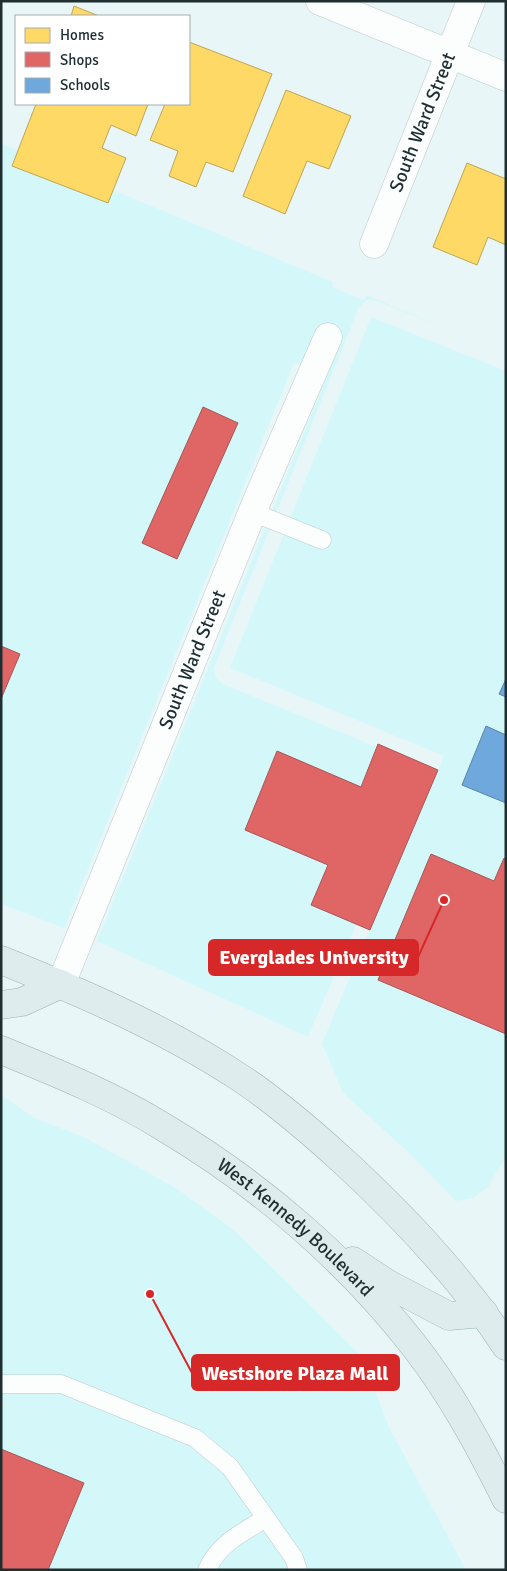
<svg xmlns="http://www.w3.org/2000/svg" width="507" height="1571" font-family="Signika,sans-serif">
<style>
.built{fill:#d4f8fa}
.homes{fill:#ffd966;stroke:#bca656}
.shops{fill:#e06666;stroke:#a65656}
.schools{fill:#6fa8dc;stroke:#5784a9}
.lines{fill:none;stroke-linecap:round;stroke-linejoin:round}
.lane-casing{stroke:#bccacb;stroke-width:19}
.street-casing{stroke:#bccacb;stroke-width:29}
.primary-casing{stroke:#96b3b5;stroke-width:29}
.lane{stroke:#fcfefe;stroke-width:18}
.street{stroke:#fcfefe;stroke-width:28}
.primary{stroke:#deeced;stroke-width:28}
.labels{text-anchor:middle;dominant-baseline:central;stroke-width:5;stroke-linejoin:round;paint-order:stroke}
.street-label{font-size:19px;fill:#1f2f31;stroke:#fff}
.leader{fill:none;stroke:#d62828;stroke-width:2}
.callout-dot{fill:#d62828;stroke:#fff;stroke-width:2}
.callout{fill:#d62828;stroke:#d62828;stroke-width:2}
.callout-label{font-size:20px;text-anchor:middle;font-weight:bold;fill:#fff}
</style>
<rect width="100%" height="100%" fill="#e8f6f7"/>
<g class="built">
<polygon points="1,143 333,282 332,287 364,300 366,295 459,334 377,301 367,300 359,307 214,668 216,678 223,684 424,766 308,1037 97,941 327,376 294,363 64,928 1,904"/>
<polygon points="371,317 506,371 506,1156 488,1187 473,1198 456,1201 407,1151 343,1093 322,1043 444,756 230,668"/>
<polygon points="1,1095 35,1118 86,1138 176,1188 235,1231 362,1357 389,1427 466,1570 1,1570"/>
</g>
<g class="homes">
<polygon points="74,6 99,16 71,16"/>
<polygon points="189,42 272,74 233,172 206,162 196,187 169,176 178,151 150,140 165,104 189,104"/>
<polygon points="286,90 351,116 329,169 307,161 285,214 243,196"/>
<polygon points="36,104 148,104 136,136 111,125 102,148 126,158 108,203 12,166"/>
<polygon points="467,163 506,179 506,245 488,237 477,265 433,247"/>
</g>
<g class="shops">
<polygon points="203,407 238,423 177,559 142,543"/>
<polygon points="1,646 20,654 1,699"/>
<polygon points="378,744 438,770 370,930 311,905 328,865 245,830 277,751 361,787"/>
<polygon points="431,854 494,881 504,858 506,859 506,1034 378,980"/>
<polygon points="1,1449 84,1483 48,1570 1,1570"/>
</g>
<g class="schools">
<polygon points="506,679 506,697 499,694"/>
<polygon points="486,726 506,735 506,803 462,785"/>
</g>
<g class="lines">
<defs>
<g id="lane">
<polyline points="252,512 322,540"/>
<polyline points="1,1384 61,1384 195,1438 230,1467 294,1558 298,1570"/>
<path d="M207 1570C218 1544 243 1532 266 1518"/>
</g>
<g id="street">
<polyline points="320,1 506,77"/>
<path id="s1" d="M374 244 471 1"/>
<path id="s2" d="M61 984 256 503 328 337"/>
</g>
<g id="primary">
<path d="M1 960C85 994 169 1030 245 1081 279 1104 310 1131 341 1159 403 1216 460 1276 506 1346"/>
<polyline points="1,1005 22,1002 61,984"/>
<path id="s3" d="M1 1050C57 1073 114 1096 165 1128 259 1184 345 1258 412 1343 450 1391 479 1445 506 1499"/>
<polyline points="353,1261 388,1284 449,1316 484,1313"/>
</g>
</defs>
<use href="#lane" class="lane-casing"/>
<use href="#street" class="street-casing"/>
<use href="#primary" class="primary-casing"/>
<use href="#lane" class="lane"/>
<use href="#street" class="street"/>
<use href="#primary" class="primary"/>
</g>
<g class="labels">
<g class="street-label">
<text stroke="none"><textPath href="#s1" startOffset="131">South Ward Street</textPath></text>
<text stroke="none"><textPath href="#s2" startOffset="350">South Ward Street</textPath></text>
<text stroke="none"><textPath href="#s3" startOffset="346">West Kennedy Boulevard</textPath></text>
</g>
</g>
<path class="leader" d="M444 900L418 957M150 1294L192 1373"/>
<g class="callout-dot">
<circle cx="444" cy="900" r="5"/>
<circle cx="150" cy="1294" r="5"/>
</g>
<g class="callout">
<rect x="209" y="940" width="209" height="35" rx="5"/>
<rect x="192" y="1355" width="207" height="35" rx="5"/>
</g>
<g class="callout-label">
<text x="314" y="964">Everglades University</text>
<text x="295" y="1380">Westshore Plaza Mall</text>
</g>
<rect width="507" height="1571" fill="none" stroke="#1f2f31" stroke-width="5"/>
<rect x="15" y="15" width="175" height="90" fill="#ffffff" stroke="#a5acad"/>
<rect x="25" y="28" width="25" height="15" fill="#ffd966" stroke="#a5acad"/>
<text x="60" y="40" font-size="15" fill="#1f2f31">Homes</text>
<rect x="25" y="52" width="25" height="15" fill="#e06666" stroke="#a5acad"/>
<text x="60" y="65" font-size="15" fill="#1f2f31">Shops</text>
<rect x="25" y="78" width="25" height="15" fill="#6fa8dc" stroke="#a5acad"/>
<text x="60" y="90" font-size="15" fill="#1f2f31">Schools</text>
</svg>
